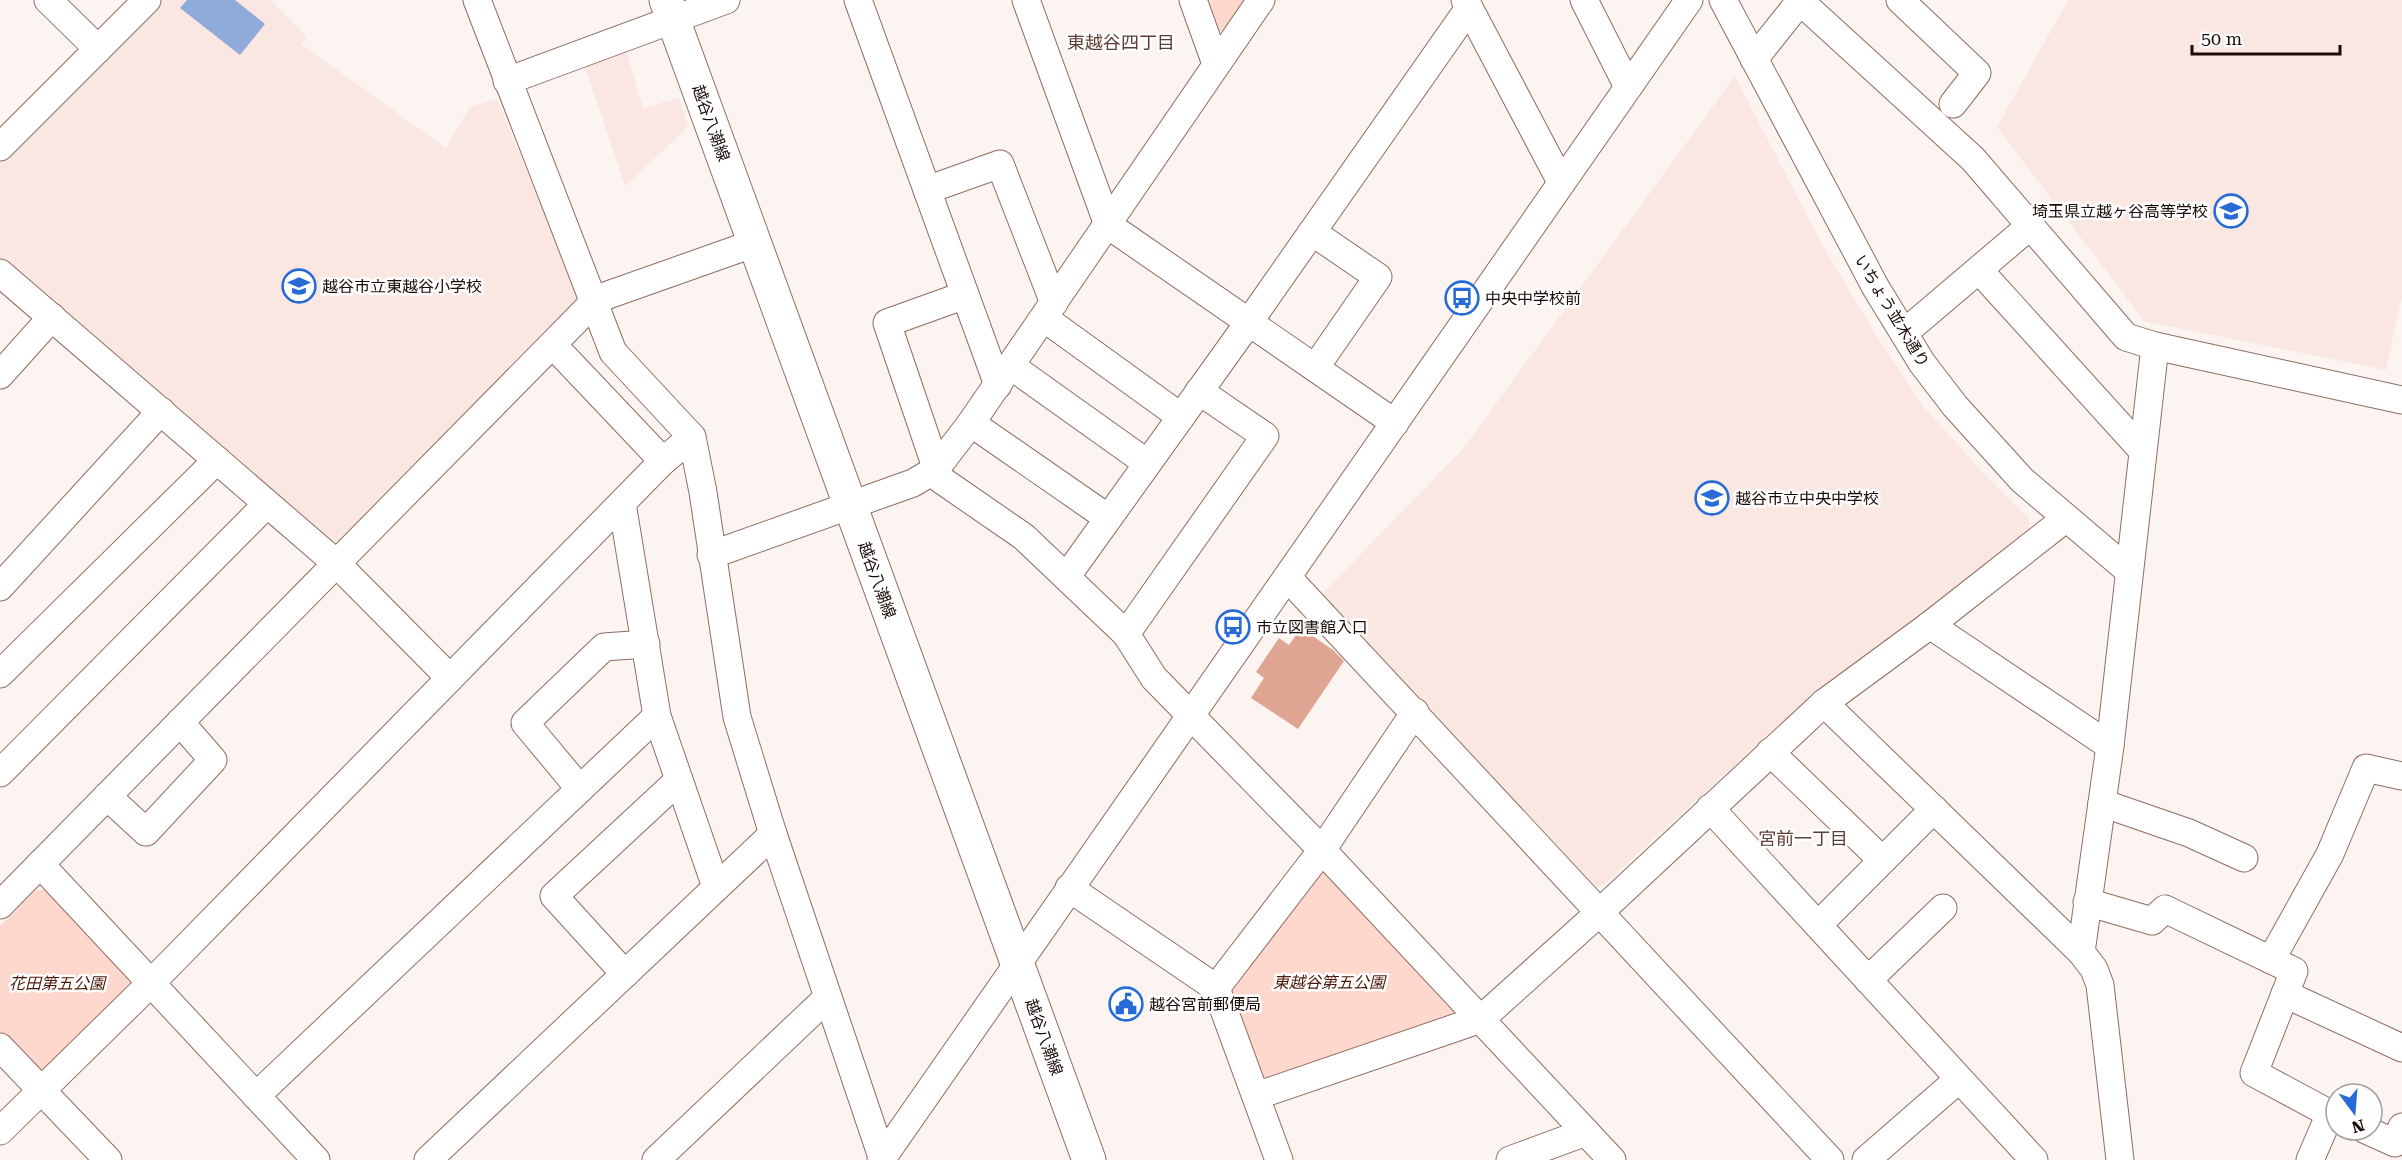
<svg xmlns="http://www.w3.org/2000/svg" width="2402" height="1160" font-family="'Roboto Serif','Noto Sans JP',serif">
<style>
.built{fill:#fbe7e1}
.green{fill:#fed8cc}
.water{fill:#8eabda}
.building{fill:#e0a592}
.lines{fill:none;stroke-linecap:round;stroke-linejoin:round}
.minor-casing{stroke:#8f6d62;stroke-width:29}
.major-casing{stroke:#8f6d62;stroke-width:35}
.minor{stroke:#fff;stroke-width:27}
.major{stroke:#fff;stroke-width:33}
.labels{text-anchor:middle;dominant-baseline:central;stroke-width:5;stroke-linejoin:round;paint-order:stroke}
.street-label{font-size:16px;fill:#190c08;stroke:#fff}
.poi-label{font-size:16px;fill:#190c08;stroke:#fff;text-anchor:start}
.park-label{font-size:16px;font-style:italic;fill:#4c1705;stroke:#fff}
.neighbourhood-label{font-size:18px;fill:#5d3d33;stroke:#fff}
</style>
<rect width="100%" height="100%" fill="#fcf4f1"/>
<g class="built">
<polygon points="160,0 271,0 307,37 301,44 446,148 470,107 497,99 583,307 336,556 0,266 0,157"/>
<polygon points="2068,0 2402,0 2402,295 2386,370 2144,321 1997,127"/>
<polygon points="626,51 643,108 679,98 688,127 625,186 584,64"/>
<polygon points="1735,76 1817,235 1869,324 1923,406 1988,478 2029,518 2030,533 1811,696 1601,887 1589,888 1322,594 1463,449"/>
</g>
<g class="green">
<polygon points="1200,0 1249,0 1227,32 1211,29"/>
<polygon points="1323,863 1468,1017 1266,1084 1227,990"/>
<polygon points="36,890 47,890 131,977 131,988 51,1068 37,1070 0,1031 0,926"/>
</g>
<polygon class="water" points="187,0 235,0 265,24 240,55 180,8"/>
<polygon class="building" points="1301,628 1333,650 1344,661 1298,729 1251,698 1264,678 1256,672 1279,638 1289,645"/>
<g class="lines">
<defs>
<g id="minor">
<polyline points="48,0 98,49"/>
<polyline points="477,0 613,352 692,437 703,492 737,717 773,834 883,1160"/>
<polyline points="858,0 998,385"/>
<polyline points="1026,0 1108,225 1395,423"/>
<polyline points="1193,0 1216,64"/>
<polyline points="1465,0 1561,182"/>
<polyline points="1584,0 1628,87"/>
<polyline points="1723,0 1876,288 1922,363 1955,406 2022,480 2129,571"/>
<polyline points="1900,0 1977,73 1953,104"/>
<polyline points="1800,1 1973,159 2126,337 2155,346 2402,400"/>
<polyline points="1754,59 1801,0"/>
<polyline points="507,81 726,0"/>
<polyline points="0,147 147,0"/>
<polyline points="927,190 1000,164 1054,303"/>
<polyline points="1312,232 1378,277 1315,368"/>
<polyline points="1979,270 2142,450"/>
<polyline points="0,273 336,563 450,678"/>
<polyline points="965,295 887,323 940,479 1024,537 1126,634 1154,678 1322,850 1612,1160"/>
<polyline points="1044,318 1181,417"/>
<polyline points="1904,333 2030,226"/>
<polyline points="553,345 663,461"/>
<polyline points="1011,366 1147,463"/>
<polyline points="0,375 52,317"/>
<polyline points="971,423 1108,518"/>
<polyline points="622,503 657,716 716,887"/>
<polyline points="711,555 913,483 935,470 971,423 1261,0"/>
<polyline points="1067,576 1249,322 1469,8"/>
<polyline points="1288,578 1830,1160"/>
<polyline points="0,587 161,411"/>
<polyline points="1930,625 2110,746"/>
<polyline points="1126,634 1265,436 1199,391"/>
<polyline points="0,674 217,460"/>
<polyline points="1824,703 2081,952"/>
<polyline points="1770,752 1882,860"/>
<polyline points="0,773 267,504"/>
<polyline points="580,789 525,723 604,647 646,644"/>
<polyline points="107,796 146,832 213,760 180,722"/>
<polyline points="2102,803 2189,833 2244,858"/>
<polyline points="1710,808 2034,1160"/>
<polyline points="40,864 316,1160"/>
<polyline points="1069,888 1216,988 1279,1160"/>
<polyline points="2087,902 2152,921 2165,909 2294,971 2254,1073 2336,1117"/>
<polyline points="0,905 594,302 608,295 755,243"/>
<polyline points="1818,925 1934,809"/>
<polyline points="2271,960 2330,854 2366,768 2402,776"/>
<polyline points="625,974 554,896 679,780"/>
<polyline points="1868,980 1943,908"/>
<polyline points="1216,988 1322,850 1415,712"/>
<polyline points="2285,994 2402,1048"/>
<polyline points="0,1047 108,1160"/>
<polyline points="256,1096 657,716"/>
<polyline points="1256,1096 1481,1019 1600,912 1824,703 1930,625 2065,519"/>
<polyline points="2366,1130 2395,1143 2402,1127"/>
<polyline points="0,1131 151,983 663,461 692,437"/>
<polyline points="428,1160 773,834"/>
<polyline points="656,1160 827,998"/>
<polyline points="881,1160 1689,0"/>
<polyline points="1510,1160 1586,1132"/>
<polyline points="1866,1160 1959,1079"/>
<polyline points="2120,1160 2100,985 2094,969 2081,952 2110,746 2155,346"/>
<polyline points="2310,1160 2330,1114"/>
</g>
<polyline id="major" points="666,0 1089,1160"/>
</defs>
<use href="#minor" class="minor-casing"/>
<use href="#major" class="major-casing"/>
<use href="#minor" class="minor"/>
<use href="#major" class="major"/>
</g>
<defs>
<symbol id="school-ring" viewBox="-11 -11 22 22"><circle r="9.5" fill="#fff" stroke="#276bd7" stroke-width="1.5"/><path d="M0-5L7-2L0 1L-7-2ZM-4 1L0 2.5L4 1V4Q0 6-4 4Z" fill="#276bd7"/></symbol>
<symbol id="bus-ring" viewBox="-11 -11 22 22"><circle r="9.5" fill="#fff" stroke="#276bd7" stroke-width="1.5"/><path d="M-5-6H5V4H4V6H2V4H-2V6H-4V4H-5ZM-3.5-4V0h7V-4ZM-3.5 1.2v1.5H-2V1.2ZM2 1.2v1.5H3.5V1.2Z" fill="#276bd7"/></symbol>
<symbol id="civic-ring" viewBox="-11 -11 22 22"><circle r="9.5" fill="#fff" stroke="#276bd7" stroke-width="1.5"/><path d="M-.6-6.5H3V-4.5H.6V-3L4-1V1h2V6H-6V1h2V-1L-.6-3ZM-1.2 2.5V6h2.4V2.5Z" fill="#276bd7"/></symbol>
</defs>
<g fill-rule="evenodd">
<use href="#school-ring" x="2212" y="192" width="38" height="38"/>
<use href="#school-ring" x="280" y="267" width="38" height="38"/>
<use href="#bus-ring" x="1443" y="279" width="38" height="38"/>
<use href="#school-ring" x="1693" y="479" width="38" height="38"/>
<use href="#bus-ring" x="1214" y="608" width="38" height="38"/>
<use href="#civic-ring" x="1107" y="985" width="38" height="38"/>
</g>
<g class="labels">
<g class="street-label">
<text transform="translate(711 123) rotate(70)">越谷八潮線</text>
<text transform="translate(1892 311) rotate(59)">いちょう並木通り</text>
<text transform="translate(877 580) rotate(70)">越谷八潮線</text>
<text transform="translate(1044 1037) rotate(70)">越谷八潮線</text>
</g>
<g class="poi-label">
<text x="2208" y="211" text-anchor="end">埼玉県立越ヶ谷高等学校</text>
<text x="322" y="286">越谷市立東越谷小学校</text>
<text x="1485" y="298">中央中学校前</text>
<text x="1735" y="498">越谷市立中央中学校</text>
<text x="1256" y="627">市立図書館入口</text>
<text x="1149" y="1004">越谷宮前郵便局</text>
</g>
<g class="park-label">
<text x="1329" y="982">東越谷第五公園</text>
<text x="57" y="983">花田第五公園</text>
</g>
<g class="neighbourhood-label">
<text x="1121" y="42">東越谷四丁目</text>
<text x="1803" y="838">宮前一丁目</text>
</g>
</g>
<g transform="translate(2354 1112) rotate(164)"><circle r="28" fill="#ffffff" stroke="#a39e9c" stroke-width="1.5"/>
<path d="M0-4.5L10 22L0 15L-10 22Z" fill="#276bd7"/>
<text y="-9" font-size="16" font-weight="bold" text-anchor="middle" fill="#190c08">N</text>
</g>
<path d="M2192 45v9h148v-9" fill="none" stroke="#190c08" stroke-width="3"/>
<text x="2201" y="45" font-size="18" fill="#190c08" stroke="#ffffff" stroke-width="4.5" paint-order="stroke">50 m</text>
</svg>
